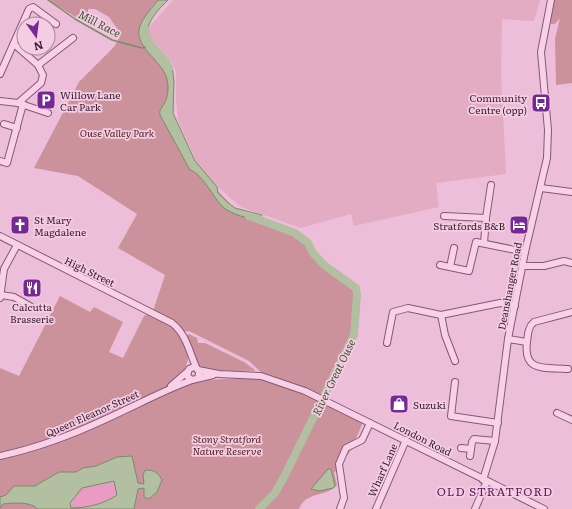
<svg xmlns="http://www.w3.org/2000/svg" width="572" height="509" font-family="Literata,serif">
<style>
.farmland{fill:#e3acc3}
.green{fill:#cb929b;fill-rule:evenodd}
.sand{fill:#ea9bc4}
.water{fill:#b2bfa1;stroke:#7b8c69;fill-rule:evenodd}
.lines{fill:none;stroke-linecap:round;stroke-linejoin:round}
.stream{stroke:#7b8c69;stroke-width:1.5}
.river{stroke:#b2bfa1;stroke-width:8}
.minor-casing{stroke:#855779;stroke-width:8}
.minor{stroke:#f8d1e7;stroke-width:6}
.labels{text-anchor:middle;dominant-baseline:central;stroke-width:3.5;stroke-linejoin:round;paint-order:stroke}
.poi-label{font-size:10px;fill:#351c2f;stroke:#f5cde3;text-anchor:start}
.park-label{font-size:10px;font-style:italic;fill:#512223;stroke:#f5cde3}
.street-label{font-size:10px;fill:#351c2f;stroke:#f5cde3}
.water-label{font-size:11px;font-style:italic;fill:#38542b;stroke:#f5cde3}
.quarter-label{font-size:12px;letter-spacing:1px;fill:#5d1b61;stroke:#f5cde3}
</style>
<rect width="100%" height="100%" fill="#edbed9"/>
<polygon class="farmland" points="173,0 540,0 534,21 502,19 501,75 506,174 436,183 439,207 354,226 351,214 301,228 241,207 212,182 197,163 178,120 176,101 176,72 171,61 150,38 150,26"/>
<g class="green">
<path d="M48 0H167L140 30 139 37 169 71 173 118 195 167 235 209 289 230 354 290 357 312 353 339 333 368 320 398 364 420 351 450 334 473 337 485C326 498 307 490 299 509H0V368L19 376 60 296 90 312 94 307 123 322 109 352 123 358 144 316 153 311 165 275 118 248 137 214 78 176 34 168 79 82 114 47 119 38V31L109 17 95 9H88V14L82 21ZM189 331 249 361 266 377 204 380 161 392 185 369 190 353 182 332Z"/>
<polygon points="554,0 572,0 572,83 556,85 555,39 560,18 555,24 551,24 550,9"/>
<path d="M189 334 197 338 198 343H205L244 362 255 370 253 371C241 370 202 374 197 362 193 353 192 344 186 336Z"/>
</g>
<path class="sand" d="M114 481 117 495C103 505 88 507 71 508L70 503 82 488Z"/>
<g class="water">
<path d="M158 0H168C150 17 135 38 160 57 164 61 168 61 172 66L174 81 173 113 195 161 217 187 218 193 226 201 235 208 262 215 259 221C248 218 233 215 224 208 213 198 203 174 190 170L160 115C159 110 161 109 164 104 168 98 169 87 167 80 166 72 159 65 154 59 129 33 138 25 158 0Z"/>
<path d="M132 456 138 483 144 484 143 475 145 470C154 470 158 472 162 480L157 492 149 499 144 497V488L138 489 134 509H38C29 501 14 503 3 504L0 508V497L6 495 14 486H35L59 472H76L83 468 96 466 117 457ZM114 481 117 495C104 504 87 508 71 508L70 503 82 488Z"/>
<polygon points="328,469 331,469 335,486 333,488 319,491 311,489"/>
</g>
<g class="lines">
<polyline class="stream" points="48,0 75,19 112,40 142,48 145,47"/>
<g class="river">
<path d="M146 30C144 47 164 53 169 68"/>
<polyline points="249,216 295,233 308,243 313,253 324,265 356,288 357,295 354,335 284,477 275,493 259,509"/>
</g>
<defs>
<g id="minor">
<polyline points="14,44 38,65 43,75 41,83 18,103"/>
<polyline points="38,65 73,38"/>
<polyline points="0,74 29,9 33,7 56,24"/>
<polyline points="0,101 18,103 48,113"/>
<polyline points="4,124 17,128"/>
<polyline points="0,161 7,163 23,104"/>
<polyline points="541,188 572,192"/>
<polyline points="444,216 486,218 484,243"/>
<polyline points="486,218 491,185"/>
<path d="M0 236 172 323C187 335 189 352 197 369"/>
<polyline points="440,265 469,271 476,242 525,252"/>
<polyline points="523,266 544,266 564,261 572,263"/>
<polyline points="450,267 454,248"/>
<polyline points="1,295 14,297 30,306"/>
<polyline points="0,298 4,269 17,245"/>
<polyline points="441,315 445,335 455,361"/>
<polyline points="508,339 527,342"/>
<polyline points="387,343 393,312 408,308 441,315 500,303 515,306"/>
<path d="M568 369C545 367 523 373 527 342 528 334 528 327 534 322L572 312"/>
<polyline points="198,370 219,374 261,376 305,391 544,509"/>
<path d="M198 378C200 373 199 369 194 367L189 369 187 376 192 380 213 375"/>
<polyline points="455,382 451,416 498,423"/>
<polyline points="171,386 187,372"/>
<polyline points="557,413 572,420"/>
<polyline points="461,448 471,449"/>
<path d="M0 456C37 448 72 435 106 419 135 406 162 391 192 380"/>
<polyline points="470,456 472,442 474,439 495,441"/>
<polyline points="483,480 495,441 508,339 525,252 547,158 548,130 541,52 551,0"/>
<polyline points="340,509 344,498 339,464 346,448 362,440 370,423"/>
<polyline points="376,509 406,440"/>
<polyline points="475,509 487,481"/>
</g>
</defs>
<use href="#minor" class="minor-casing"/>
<use href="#minor" class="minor"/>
</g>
<defs>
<symbol id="parking-square" viewBox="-11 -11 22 22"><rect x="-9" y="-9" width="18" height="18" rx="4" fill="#762894" stroke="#f5cde3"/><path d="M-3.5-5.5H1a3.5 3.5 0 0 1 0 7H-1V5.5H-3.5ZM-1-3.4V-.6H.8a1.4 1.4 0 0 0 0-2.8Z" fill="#fff"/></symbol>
<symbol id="bus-square" viewBox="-11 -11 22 22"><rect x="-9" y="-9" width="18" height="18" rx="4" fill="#762894" stroke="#f5cde3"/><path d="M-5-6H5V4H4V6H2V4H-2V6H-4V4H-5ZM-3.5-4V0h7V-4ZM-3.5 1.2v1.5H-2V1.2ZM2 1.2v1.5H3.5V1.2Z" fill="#fff"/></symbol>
<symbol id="church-square" viewBox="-11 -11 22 22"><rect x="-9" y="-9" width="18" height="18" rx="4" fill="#762894" stroke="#f5cde3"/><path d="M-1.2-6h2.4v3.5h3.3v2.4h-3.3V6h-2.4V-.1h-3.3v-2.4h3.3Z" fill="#fff"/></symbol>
<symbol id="hotel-square" viewBox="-11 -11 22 22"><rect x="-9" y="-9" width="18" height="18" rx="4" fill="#762894" stroke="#f5cde3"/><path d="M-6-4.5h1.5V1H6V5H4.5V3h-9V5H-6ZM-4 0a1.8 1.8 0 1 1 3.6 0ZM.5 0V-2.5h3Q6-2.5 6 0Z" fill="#fff"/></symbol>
<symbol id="restaurant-square" viewBox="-11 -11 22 22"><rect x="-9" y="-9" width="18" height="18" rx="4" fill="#762894" stroke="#f5cde3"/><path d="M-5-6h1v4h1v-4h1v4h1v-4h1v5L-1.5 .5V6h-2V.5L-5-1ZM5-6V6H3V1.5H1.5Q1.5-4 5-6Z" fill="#fff"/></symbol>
<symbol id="shop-square" viewBox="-11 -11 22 22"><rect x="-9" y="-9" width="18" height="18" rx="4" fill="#762894" stroke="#f5cde3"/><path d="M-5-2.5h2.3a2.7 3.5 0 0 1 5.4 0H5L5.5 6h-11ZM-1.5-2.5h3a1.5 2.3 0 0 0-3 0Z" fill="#fff"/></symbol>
</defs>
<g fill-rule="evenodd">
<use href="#parking-square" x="35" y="89" width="22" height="22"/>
<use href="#bus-square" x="530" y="92" width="22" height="22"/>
<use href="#church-square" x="9" y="214" width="22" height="22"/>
<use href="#hotel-square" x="508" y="214" width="22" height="22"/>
<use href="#restaurant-square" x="21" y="277" width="22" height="22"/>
<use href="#shop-square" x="388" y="393" width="22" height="22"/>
</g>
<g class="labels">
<g class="poi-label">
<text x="60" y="94">Willow Lane<tspan x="60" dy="12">Car Park</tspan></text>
<text x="527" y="97" text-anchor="end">Community<tspan x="527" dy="12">Centre (opp)</tspan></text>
<text x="34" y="219">St Mary<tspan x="34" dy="12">Magdalene</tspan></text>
<text x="505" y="225" text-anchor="end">Stratfords B&amp;B</text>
<text x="32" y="306" text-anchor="middle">Calcutta<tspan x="32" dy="12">Brasserie</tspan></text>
<text x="413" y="404">Suzuki</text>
</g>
<g class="park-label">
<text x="117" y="132">Ouse Valley Park</text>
<text x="227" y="438">Stony Stratford<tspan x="227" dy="12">Nature Reserve</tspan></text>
</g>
<g class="street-label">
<text transform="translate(90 271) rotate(26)">High Street</text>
<text transform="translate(509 286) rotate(-79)">Deanshanger Road</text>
<text transform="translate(92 413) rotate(-24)">Queen Eleanor Street</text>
<text transform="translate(423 438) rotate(27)">London Road</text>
<text transform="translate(382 470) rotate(-66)">Wharf Lane</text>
</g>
<g class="water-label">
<text transform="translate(100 23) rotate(27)">Mill Race</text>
<text transform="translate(333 377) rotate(-64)">River Great Ouse</text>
</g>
<g class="quarter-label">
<text x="495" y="491">OLD STRATFORD</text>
</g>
</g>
<g transform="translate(36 36) rotate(166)"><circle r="19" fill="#f5cde3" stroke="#a8869b"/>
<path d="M0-3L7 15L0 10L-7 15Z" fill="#762894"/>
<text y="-6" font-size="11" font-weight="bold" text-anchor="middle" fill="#351c2f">N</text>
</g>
</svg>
